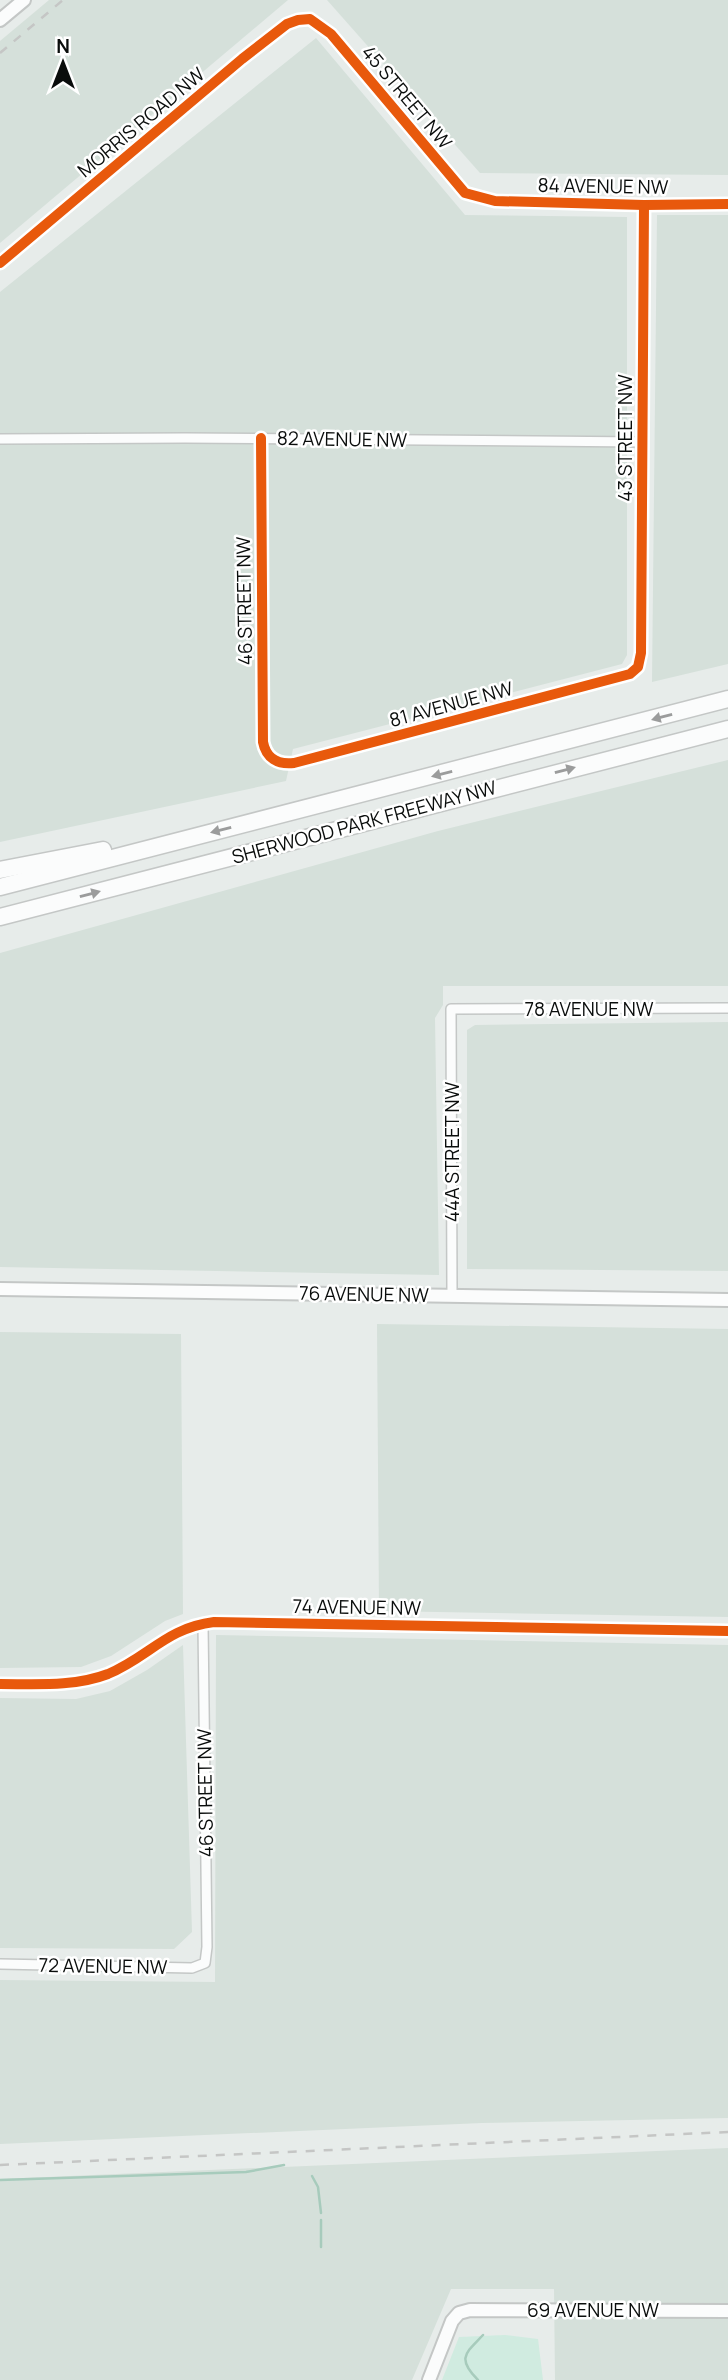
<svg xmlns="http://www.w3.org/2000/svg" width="728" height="2380" font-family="Manrope,sans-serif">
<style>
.built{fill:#d5e0da}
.green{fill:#d0ebe0}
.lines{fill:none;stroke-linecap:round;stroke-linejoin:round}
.stream{stroke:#a7cbbc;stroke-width:2.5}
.street-casing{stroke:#c4c7c6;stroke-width:12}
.secondary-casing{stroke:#c4c7c6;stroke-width:16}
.highway-casing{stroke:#c4c7c6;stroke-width:19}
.street{stroke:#fbfcfc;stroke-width:9}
.secondary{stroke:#fbfcfc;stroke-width:12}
.highway{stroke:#fbfcfc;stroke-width:16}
.rail{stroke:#c5c6c5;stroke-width:2.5;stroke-dasharray:9 9;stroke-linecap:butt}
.cycleway-casing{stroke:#fff;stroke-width:15}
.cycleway{stroke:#e8590c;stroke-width:10}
.oneway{fill:#9b9c9c}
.labels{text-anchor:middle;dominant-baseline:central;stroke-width:5;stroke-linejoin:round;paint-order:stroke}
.street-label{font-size:19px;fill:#0a0d0c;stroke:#fff}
</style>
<rect width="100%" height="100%" fill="#e7ecea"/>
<g class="built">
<polygon points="49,0 288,0 0,243 0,41"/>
<polygon points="327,0 728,0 728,175 480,173"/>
<polygon points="316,38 465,215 627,217 627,655 622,664 293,749 286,781 0,842 0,292"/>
<polygon points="657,215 728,215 728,664 652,682"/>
<polygon points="728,760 728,986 443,986 443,1005 435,1018 439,1275 0,1267 0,953 438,831"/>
<polygon points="728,1022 728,1271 467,1269 467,1030 475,1025"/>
<polygon points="377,1324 728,1329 728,1617 379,1611"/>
<polygon points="0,1332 181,1334 183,1614 165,1621 111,1656 81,1667 0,1668"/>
<polygon points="216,1635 728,1645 728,2118 482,2123 0,2144 0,1980 215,1982"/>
<polygon points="183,1645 192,1932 174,1949 0,1948 0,1698 76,1699 110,1691 147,1670"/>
<polygon points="728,2148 728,2380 555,2380 554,2289 451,2289 412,2380 0,2380 0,2179"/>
</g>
<polygon class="green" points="505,2335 538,2339 543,2380 442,2380 459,2337"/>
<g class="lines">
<g class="stream">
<polyline points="312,2176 318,2187 321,2213"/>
<polyline points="0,2180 246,2172 284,2165"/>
<polyline points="321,2220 321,2247"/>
<path d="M478 2380C456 2358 466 2353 483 2335"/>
</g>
<defs>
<g id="street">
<polyline points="0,263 242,59 287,24 298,20 310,19 331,34 465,193 495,201 644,205 728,204"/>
<path d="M261 438 263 742C266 758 278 765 294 763L630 674 638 667 641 653 644 205"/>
<polyline points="0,439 185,438 642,442"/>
<polyline points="452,1295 451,1009 728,1008"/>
<path d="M0 1684C36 1684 74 1687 108 1674 149 1657 166 1628 214 1622L728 1631"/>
<polyline points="0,1964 192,1968 205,1963 207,1947 203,1624"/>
</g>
<g id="secondary">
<polyline points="0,20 24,0"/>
<polyline points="0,1289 728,1300"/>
<polyline points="429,2380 452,2321 459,2313 470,2310 728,2311"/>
</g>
<g id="highway">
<polyline points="0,870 103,850"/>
<polyline points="0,887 728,699"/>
<polyline points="0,917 728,729"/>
</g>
</defs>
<use href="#street" class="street-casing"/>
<use href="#secondary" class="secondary-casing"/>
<use href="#highway" class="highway-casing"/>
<use href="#street" class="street"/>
<use href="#secondary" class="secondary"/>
<use href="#highway" class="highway"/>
<g class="rail">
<polyline points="0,53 63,0"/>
<polyline points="0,2165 728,2132"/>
</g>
<defs>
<g id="cycleway">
<polyline points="0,263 242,59 287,24 298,20 310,19 331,34 465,193 495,201 644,205 728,204"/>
<path d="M261 438 263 742C266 758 278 765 294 763L630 674 638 667 641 653 644 205"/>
<path d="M0 1684C36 1684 74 1687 108 1674 149 1657 166 1628 214 1622L728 1631"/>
</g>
</defs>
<use href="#cycleway" class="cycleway-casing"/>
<use href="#cycleway" class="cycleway"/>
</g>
<defs><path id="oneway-solid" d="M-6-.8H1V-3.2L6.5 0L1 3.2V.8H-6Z" transform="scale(1.75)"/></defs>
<g class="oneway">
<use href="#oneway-solid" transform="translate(662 717) rotate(165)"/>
<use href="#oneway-solid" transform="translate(565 770) rotate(-15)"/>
<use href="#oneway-solid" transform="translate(442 774) rotate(166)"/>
<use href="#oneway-solid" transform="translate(221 830) rotate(166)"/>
<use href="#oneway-solid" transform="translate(90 894) rotate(-15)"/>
</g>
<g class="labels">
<g class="street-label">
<text transform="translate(407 97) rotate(50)">45 STREET NW</text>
<text transform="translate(141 122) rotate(-40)">MORRIS ROAD NW</text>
<text transform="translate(603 186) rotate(1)">84 AVENUE NW</text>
<text transform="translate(625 438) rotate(-90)">43 STREET NW</text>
<text transform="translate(342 439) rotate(1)">82 AVENUE NW</text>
<text transform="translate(244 601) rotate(-91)">46 STREET NW</text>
<text transform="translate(451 704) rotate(-15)">81 AVENUE NW</text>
<text transform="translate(364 822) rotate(-15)">SHERWOOD PARK FREEWAY NW</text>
<text x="589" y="1009">78 AVENUE NW</text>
<text transform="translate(452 1152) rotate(-90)">44A STREET NW</text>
<text transform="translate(364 1294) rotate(1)">76 AVENUE NW</text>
<text transform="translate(357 1607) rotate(1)">74 AVENUE NW</text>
<text transform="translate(205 1793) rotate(-91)">46 STREET NW</text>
<text transform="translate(103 1966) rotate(1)">72 AVENUE NW</text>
<text x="593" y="2310">69 AVENUE NW</text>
</g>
</g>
<g transform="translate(63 63)" stroke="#ffffff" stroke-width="5" paint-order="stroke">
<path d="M0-5L12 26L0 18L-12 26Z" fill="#0a0d0c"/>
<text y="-10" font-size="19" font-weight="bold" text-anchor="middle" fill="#0a0d0c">N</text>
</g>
</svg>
